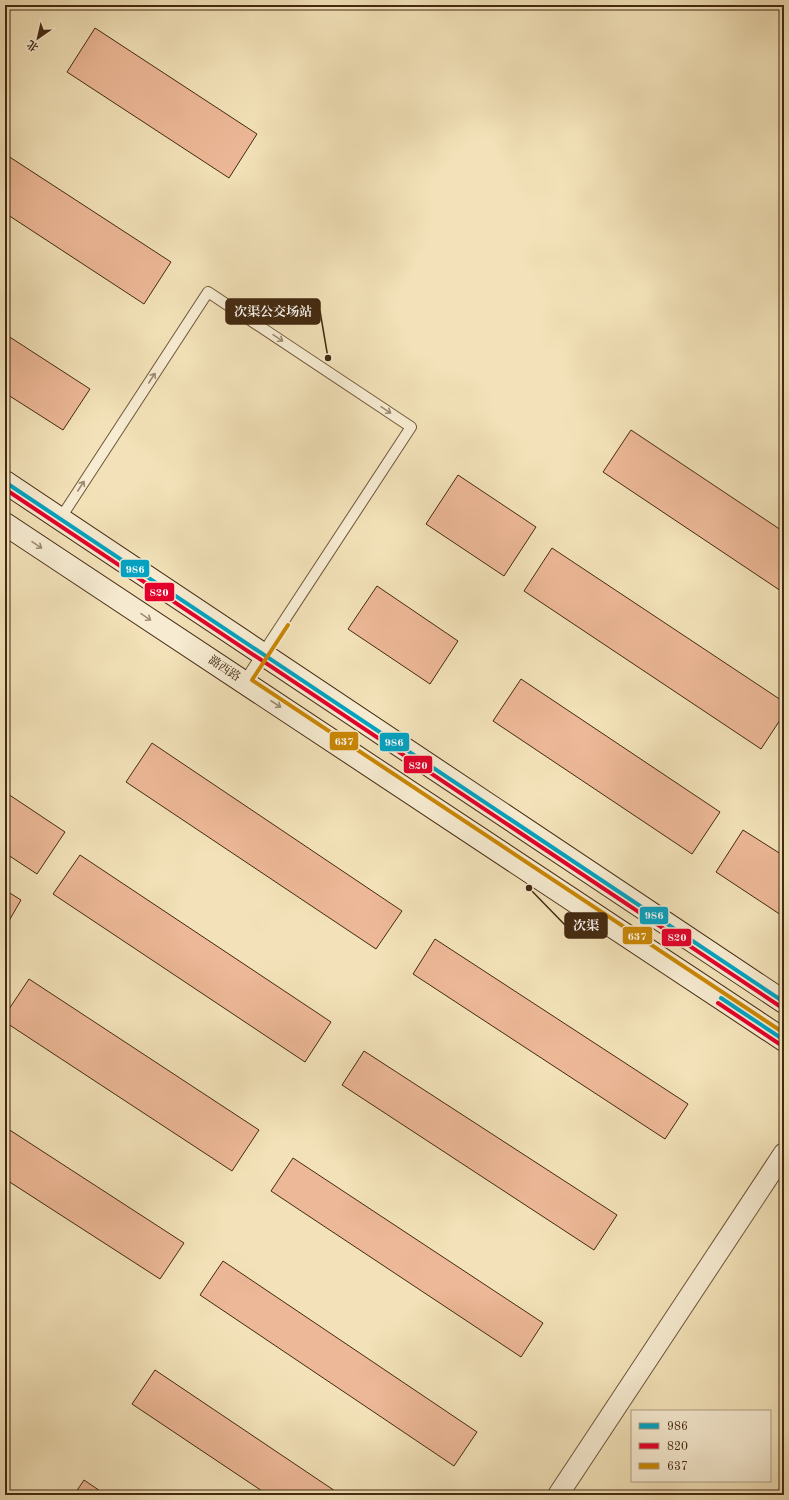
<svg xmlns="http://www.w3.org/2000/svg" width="789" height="1500" font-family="'Old Standard TT','Noto Serif SC',serif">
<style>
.building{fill:#edb897;stroke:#432910}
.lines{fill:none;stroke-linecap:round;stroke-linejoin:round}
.service-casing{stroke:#6f573a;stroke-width:12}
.minor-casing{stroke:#6f573a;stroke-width:22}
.secondary-casing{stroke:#432910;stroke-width:24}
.service{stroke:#f7ecd2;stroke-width:10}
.minor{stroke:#f7ecd2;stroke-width:20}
.secondary{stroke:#f7ecd2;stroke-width:22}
.bus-1-casing{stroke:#f7ecd2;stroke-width:7}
.bus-2-casing{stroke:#f7ecd2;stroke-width:7}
.bus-3-casing{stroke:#f7ecd2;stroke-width:7}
.bus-1{stroke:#03a3c4;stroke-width:4}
.bus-2{stroke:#e4002b;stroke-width:4}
.bus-3{stroke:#ca8704;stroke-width:4}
.oneway{stroke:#9d8a71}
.labels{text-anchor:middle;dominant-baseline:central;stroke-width:3.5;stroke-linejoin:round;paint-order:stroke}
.street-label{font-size:12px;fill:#432910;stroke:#f7ecd2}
.leader{fill:none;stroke:#432910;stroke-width:1.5}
.callout-dot{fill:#432910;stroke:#f7ecd2;stroke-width:1.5}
.callout{fill:#432910;stroke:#432910;stroke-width:1.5}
.callout-label{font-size:13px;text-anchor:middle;font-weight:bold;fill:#fff}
.line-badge{stroke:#f7ecd2;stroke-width:1.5}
.badge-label{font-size:11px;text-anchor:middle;font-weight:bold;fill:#fff}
</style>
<rect width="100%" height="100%" fill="#f3e2b9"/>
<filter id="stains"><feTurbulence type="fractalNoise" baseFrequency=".005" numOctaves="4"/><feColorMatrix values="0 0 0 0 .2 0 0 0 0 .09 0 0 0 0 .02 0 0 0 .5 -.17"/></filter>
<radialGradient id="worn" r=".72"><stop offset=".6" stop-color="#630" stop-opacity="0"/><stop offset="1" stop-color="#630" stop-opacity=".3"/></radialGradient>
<g class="building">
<polygon points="95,28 257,134 229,178 67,72"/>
<polygon points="5,154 171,262 144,304 5,213"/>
<polygon points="5,334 90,389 63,430 5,393"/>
<polygon points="631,430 784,532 784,593 603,472"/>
<polygon points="458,475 536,527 504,576 426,524"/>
<polygon points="552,548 784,702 784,714 761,749 524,591"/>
<polygon points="377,586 458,641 430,684 348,629"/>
<polygon points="521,679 720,812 692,854 493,721"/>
<polygon points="152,743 402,911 376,949 126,782"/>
<polygon points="5,792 65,832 37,874 5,853"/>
<polygon points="743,830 784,856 784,917 716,872"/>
<polygon points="80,855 331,1022 305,1062 53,894"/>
<polygon points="5,890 21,900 6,926 5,925"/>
<polygon points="435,939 688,1104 665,1139 413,974"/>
<polygon points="29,979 259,1130 232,1171 5,1022 5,1015"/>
<polygon points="364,1051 617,1215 594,1250 342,1085"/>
<polygon points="5,1127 184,1243 160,1279 5,1179"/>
<polygon points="293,1158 543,1323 521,1357 271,1191"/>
<polygon points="223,1261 477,1432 454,1466 200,1295"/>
<polygon points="155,1370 341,1495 268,1495 132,1404"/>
<polygon points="84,1480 106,1495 74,1495"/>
</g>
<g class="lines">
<defs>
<polyline id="service" points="60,519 208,292 411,427 244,682"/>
<polyline id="minor" points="558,1495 784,1153"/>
<g id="secondary">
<polyline points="5,482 784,1002"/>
<polyline points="5,524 784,1040"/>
</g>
</defs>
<use href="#service" class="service-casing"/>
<use href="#minor" class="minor-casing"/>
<use href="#secondary" class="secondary-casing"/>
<use href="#service" class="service"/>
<use href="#minor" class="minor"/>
<use href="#secondary" class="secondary"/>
<defs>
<g id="bus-1">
<polyline points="5,482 784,1002"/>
<polyline points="721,998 784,1040"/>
</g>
<g id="bus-2">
<polyline points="5,489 781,1007"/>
<polyline points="718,1003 781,1045"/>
</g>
<polyline id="bus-3" points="288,625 252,680 784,1033"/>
</defs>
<use href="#bus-1" class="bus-1-casing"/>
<use href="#bus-2" class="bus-2-casing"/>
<use href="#bus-3" class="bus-3-casing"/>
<use href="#bus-1" class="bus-1"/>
<use href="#bus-2" class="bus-2"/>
<use href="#bus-3" class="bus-3"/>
</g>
<defs><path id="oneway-shaft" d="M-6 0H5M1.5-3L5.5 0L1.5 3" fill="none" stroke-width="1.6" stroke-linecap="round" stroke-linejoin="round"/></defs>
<g class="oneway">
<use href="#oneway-shaft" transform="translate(278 338) rotate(34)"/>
<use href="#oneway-shaft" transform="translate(152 378) rotate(-57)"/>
<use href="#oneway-shaft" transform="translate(386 410) rotate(34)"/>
<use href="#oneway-shaft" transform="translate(81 486) rotate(-57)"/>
<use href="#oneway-shaft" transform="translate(37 545) rotate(34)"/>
<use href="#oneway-shaft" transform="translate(146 617) rotate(34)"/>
<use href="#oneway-shaft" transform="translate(276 704) rotate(33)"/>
</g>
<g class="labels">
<g class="street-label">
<text transform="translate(224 669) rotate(34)">潞西路</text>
</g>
</g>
<path class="leader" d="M328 358L320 311M529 888L565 925"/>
<g class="callout-dot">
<circle cx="328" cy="358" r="4"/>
<circle cx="529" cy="888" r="4"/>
</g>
<g class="callout">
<rect x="226" y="299" width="94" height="25" rx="4"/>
<rect x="565" y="913" width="42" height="25" rx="4"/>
</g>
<g class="callout-label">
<text x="273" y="316">次渠公交场站</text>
<text x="586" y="930">次渠</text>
</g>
<g class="line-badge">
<rect x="120" y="559" width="30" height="19" rx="4" fill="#03a3c4"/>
<rect x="144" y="582" width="31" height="20" rx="4" fill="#e4002b"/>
<rect x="329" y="731" width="30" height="20" rx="4" fill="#ca8704"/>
<rect x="379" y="732" width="31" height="20" rx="4" fill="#03a3c4"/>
<rect x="403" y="755" width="30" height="19" rx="4" fill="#e4002b"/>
<rect x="639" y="906" width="30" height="19" rx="4" fill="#03a3c4"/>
<rect x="622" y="926" width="31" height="19" rx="4" fill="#ca8704"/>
<rect x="661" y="928" width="31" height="19" rx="4" fill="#e4002b"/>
</g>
<g class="badge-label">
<text x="135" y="573">986</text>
<text x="159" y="596">820</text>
<text x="344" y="745">637</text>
<text x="394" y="746">986</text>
<text x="418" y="769">820</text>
<text x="654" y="919">986</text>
<text x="637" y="940">637</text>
<text x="677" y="941">820</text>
</g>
<rect width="789" height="1500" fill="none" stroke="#f3e2b9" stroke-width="20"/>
<rect x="6" y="6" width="777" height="1488" fill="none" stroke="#432910" stroke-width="2"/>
<rect x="10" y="10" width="769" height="1480" fill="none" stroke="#432910"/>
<rect x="631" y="1410" width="140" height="72" fill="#f7ecd2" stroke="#af9e84"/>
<rect x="639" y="1423" width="20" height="6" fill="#03a3c4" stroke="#af9e84"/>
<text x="667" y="1430" font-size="12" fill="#432910">986</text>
<rect x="639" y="1443" width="20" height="6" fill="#e4002b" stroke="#af9e84"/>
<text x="667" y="1450" font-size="12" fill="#432910">820</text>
<rect x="639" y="1463" width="20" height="6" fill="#ca8704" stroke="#af9e84"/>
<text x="667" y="1470" font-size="12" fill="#432910">637</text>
<g transform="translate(38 38) rotate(214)" stroke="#f7ecd2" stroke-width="3" paint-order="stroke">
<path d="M0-3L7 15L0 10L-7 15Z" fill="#432910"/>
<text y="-6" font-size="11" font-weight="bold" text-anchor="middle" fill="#432910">北</text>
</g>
<rect width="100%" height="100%" filter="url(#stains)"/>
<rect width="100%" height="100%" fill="url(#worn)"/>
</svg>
